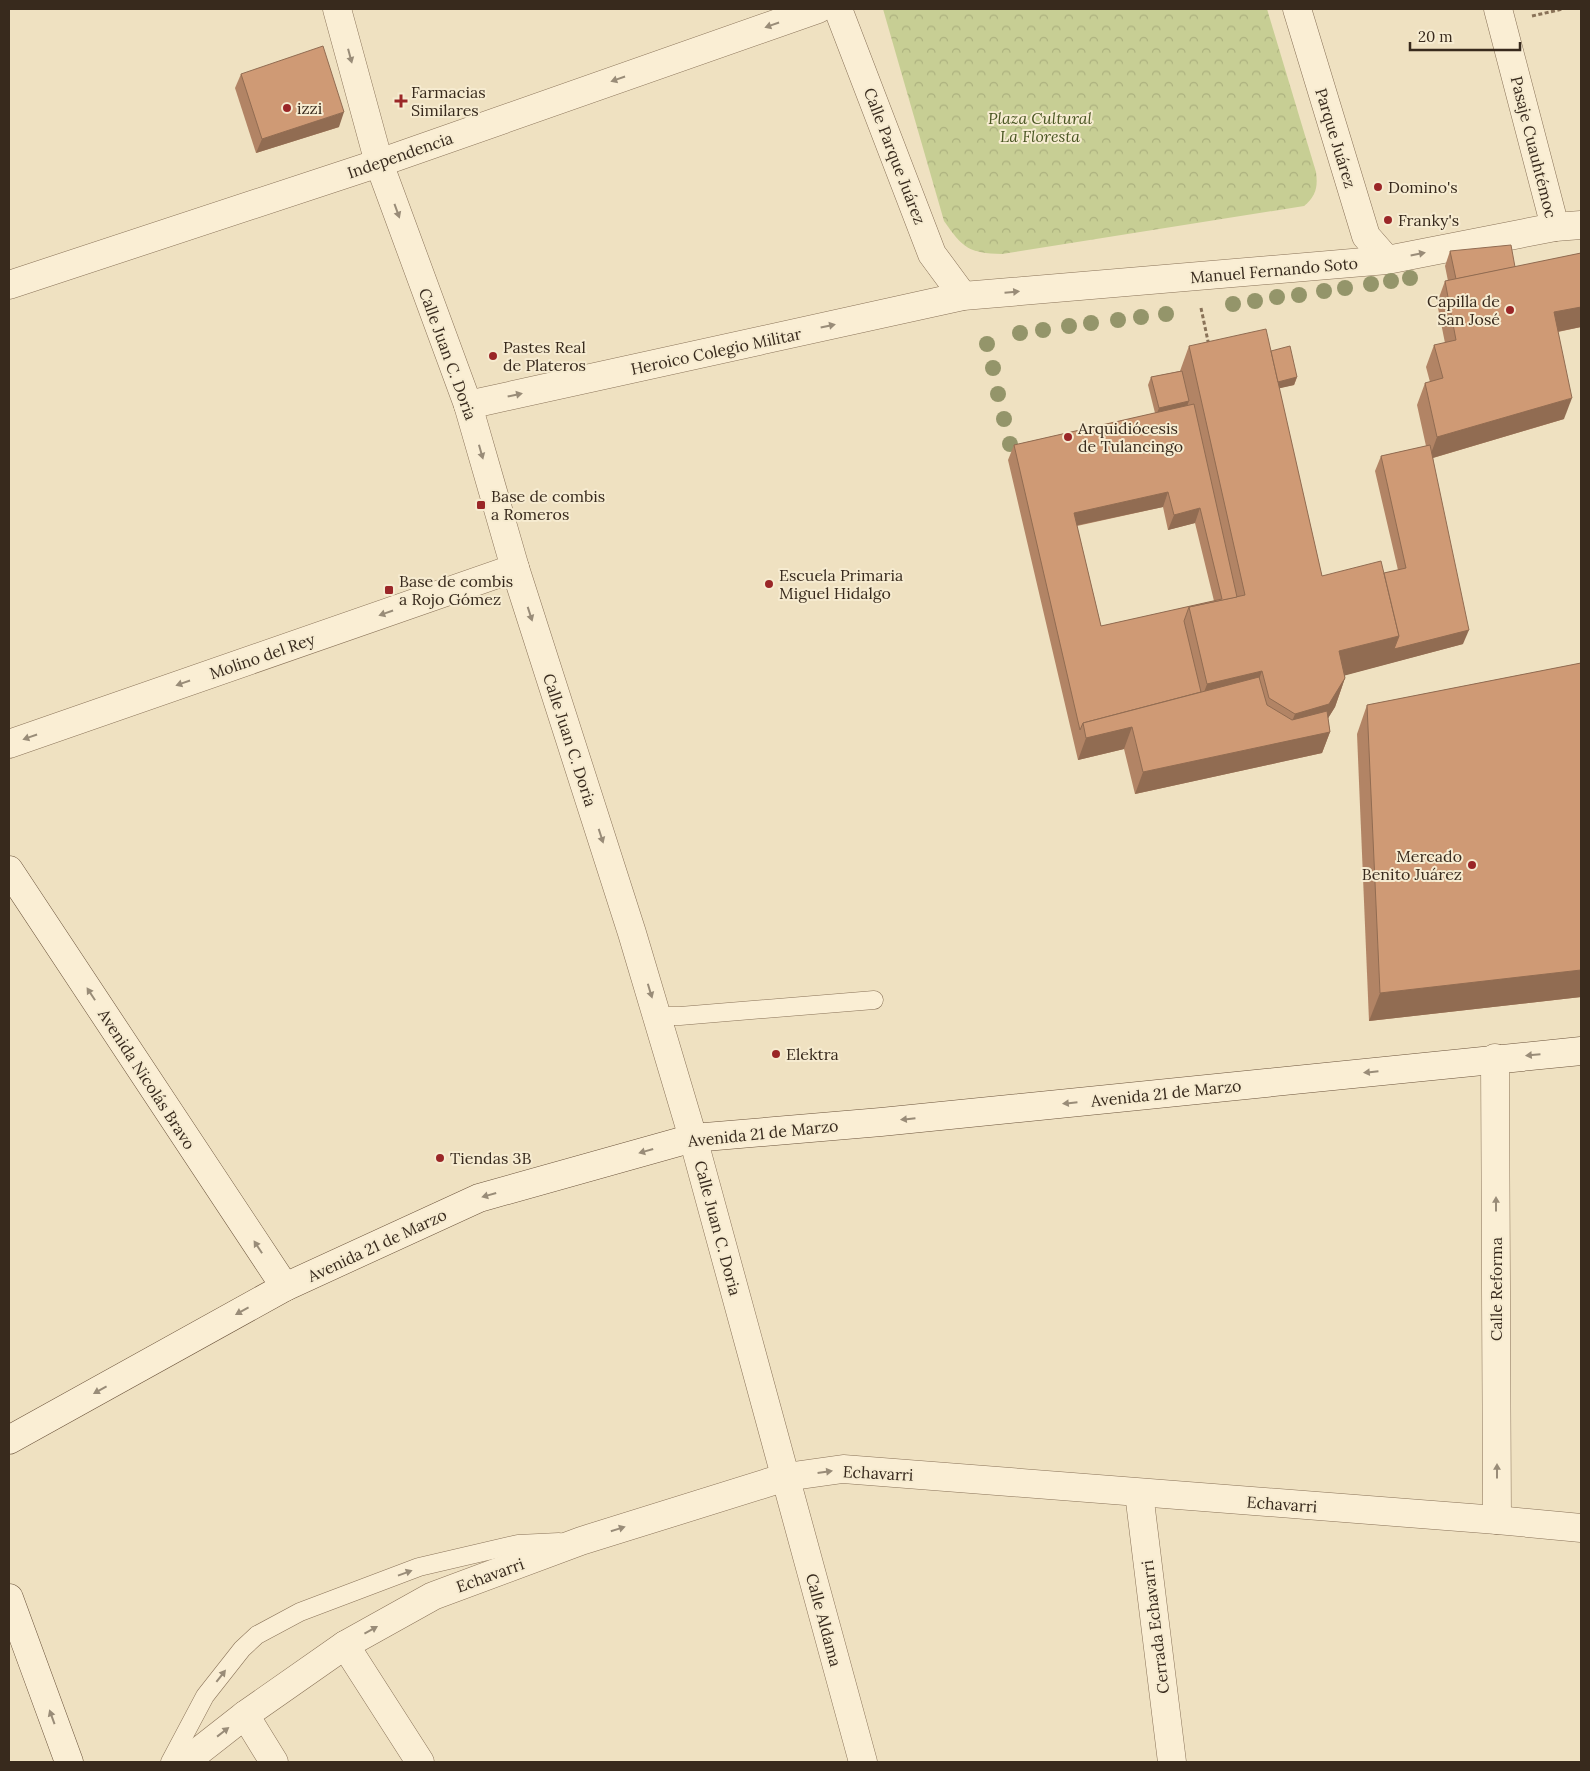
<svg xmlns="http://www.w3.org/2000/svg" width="1590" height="1771" font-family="Lora,serif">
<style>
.park{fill:url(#park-crowns)}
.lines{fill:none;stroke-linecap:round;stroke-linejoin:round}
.service-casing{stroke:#897258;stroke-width:19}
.pedestrian-casing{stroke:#897258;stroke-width:29}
.minor-casing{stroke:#897258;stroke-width:29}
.tertiary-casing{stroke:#897258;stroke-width:29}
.secondary-casing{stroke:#6b533b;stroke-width:29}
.path{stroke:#897258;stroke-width:3;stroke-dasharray:4 2.5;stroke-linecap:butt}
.service{stroke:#faeed4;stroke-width:18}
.pedestrian{stroke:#faeed4;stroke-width:28}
.minor{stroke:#faeed4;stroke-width:28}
.tertiary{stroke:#faeed4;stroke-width:28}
.secondary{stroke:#faeed4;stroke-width:28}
.tree{fill:#94956a}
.wall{fill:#b28465;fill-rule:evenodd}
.shaded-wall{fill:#916c52}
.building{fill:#cf9a75;stroke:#916c52;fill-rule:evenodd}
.oneway{fill:#998c78}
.poi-dot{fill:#9a2627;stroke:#f6ebd0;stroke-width:2}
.labels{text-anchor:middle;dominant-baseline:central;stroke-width:4;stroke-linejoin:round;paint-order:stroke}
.poi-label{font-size:16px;fill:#382a1d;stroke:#f6ebd0;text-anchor:start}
.park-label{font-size:16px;font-style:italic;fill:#495622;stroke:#f6ebd0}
.street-label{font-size:16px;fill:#382a1d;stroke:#f6ebd0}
</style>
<defs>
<pattern id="park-crowns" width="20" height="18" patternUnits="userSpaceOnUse" patternTransform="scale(1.25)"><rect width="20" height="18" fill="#c7ce94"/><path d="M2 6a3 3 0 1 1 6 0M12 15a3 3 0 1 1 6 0" fill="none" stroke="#acb17f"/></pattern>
</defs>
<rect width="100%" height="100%" fill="#efe1c1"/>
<path class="park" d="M883 9H1267L1316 172C1318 187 1316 196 1304 206L1002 254C968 253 963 248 944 221Z"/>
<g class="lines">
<defs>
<g id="service">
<polyline points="657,1016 680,1016 874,1000"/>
<polyline points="170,1762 205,1696 242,1649 257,1635 300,1612 419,1567 518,1544 559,1542"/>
</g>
<g id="pedestrian">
<polyline points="1297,9 1366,236 1387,260"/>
<polyline points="1498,9 1555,227"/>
</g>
<g id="minor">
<polyline points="337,9 379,163 468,405"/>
<polyline points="515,568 632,933 693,1138 863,1762"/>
<polyline points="1495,1058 1497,1520"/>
<polyline points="1139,1493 1172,1762"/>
<polyline points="345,1645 420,1762"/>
<polyline points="245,1715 274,1762"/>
</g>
<g id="tertiary">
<polyline points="838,9 932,254 963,296"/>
<polyline points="9,285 379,163 818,9"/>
<polyline points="9,744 515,568 468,405 963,296 1387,260 1555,227 1581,225"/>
<polyline points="185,1762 245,1715 345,1645 433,1596 581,1541 786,1477 843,1469 1497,1520 1581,1528"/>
</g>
<g id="secondary">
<polyline points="9,870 285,1287"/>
<polyline points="9,1440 285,1287 479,1198 693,1138 881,1122 1581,1051"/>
<polyline points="9,1598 69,1762"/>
</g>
</defs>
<use href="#service" class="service-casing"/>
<use href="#pedestrian" class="pedestrian-casing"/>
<use href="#minor" class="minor-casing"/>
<use href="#tertiary" class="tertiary-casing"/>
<use href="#secondary" class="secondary-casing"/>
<g class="path">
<polyline points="1532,16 1563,9"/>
<polyline points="1201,308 1209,346"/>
</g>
<use href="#service" class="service"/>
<use href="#pedestrian" class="pedestrian"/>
<use href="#minor" class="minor"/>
<use href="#tertiary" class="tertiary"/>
<use href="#secondary" class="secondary"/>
</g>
<g class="tree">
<circle cx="1410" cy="278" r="8"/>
<circle cx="1391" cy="281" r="8"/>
<circle cx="1371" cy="284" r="8"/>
<circle cx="1345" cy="288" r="8"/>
<circle cx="1324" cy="291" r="8"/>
<circle cx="1299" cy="295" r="8"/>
<circle cx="1277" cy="297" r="8"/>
<circle cx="1255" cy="301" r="8"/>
<circle cx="1233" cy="304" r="8"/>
<circle cx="1166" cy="314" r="8"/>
<circle cx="1141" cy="317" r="8"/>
<circle cx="1118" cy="320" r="8"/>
<circle cx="1091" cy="323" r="8"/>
<circle cx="1069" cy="326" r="8"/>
<circle cx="1043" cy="330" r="8"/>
<circle cx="1020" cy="333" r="8"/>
<circle cx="987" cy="344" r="8"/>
<circle cx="993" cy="368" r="8"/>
<circle cx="998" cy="394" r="8"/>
<circle cx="1004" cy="419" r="8"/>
<circle cx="1010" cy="444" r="8"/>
</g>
<g class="wall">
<polygon points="241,74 339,127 256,153 235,88"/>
<path d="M1450 251 1515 267 1581 253V327L1558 332 1564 419 1433 458 1463 644 1345 675V678L1335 707 1328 718 1330 732 1322 753 1135 794 1124 749 1078 760 1008 460 1014 445 1155 413 1148 385 1151 377 1180 371 1189 346 1271 351 1297 377 1294 385 1279 388 1322 576 1384 573 1398 570 1375 471 1381 456 1426 446 1417 405 1425 383 1430 382 1426 367 1434 345 1445 343 1437 303 1445 281H1448L1445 266ZM1163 507 1168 530 1195 523 1214 601 1101 626 1077 526Z"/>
<polygon points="1581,663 1581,997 1369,1021 1357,734 1367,705"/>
</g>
<g class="shaded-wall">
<polygon points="344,112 339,127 256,153 262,139"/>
<polygon points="1581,307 1581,327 1546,334 1554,312"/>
<polygon points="1297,377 1294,385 1264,392 1266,384"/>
<polygon points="1572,398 1564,419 1429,459 1437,437"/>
<polygon points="1189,401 1186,409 1156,416 1159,408"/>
<polygon points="1168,492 1163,507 1069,527 1074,513"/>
<polygon points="1200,508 1195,523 1168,530 1174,515"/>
<polygon points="1469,630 1463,644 1328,680 1339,651 1399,636"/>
<polygon points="1262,671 1252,699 1132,727 1124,749 1078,760 1086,738 1202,698 1207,684"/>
<polygon points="1345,678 1335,707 1319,733 1330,732 1322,753 1135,794 1143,772 1284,741 1295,714"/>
<polygon points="1581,970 1581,997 1369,1021 1380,993"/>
</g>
<g class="building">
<polygon points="323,46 344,112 262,139 241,74"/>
<polygon points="1511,245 1515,267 1456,279 1450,251"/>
<polygon points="1581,253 1581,307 1554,312 1572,398 1437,437 1425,383 1443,378 1434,345 1456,340 1445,281"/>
<polygon points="1266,329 1322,576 1381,561 1399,636 1339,651 1345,678 1329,704 1295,714 1269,698 1262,671 1207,684 1189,607 1245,595 1189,346"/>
<polygon points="1290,346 1297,377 1278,382 1271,351"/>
<polygon points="1182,371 1189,401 1159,408 1151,377"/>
<path d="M1194 404 1237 597 1189 607 1184 621 1201 692 1083 723 1080 730 1014 445ZM1168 492 1174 515 1200 508 1222 599 1101 626 1074 513Z"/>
<polygon points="1430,445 1469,630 1394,649 1399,636 1384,573 1406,568 1381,456"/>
<polygon points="1581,663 1581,970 1380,993 1367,705"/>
<polygon points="1259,677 1267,705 1292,720 1327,711 1330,732 1143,772 1132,727 1086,738 1083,723"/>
</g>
<defs><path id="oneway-solid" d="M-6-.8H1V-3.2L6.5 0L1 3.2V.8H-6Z" transform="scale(1.25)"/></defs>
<g class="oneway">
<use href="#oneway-solid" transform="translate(772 25) rotate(161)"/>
<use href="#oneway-solid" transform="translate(350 56) rotate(75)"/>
<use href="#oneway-solid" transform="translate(618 79) rotate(161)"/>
<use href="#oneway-solid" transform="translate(397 211) rotate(70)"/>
<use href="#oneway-solid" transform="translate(1418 254) rotate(-11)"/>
<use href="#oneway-solid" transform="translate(1012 292) rotate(-5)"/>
<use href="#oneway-solid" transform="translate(828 326) rotate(-12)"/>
<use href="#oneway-solid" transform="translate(515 395) rotate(-12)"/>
<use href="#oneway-solid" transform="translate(481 452) rotate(74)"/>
<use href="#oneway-solid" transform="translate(386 613) rotate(161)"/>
<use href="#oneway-solid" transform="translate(530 614) rotate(72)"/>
<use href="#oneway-solid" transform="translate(183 683) rotate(161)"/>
<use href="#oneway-solid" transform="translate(30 737) rotate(161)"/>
<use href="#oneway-solid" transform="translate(601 836) rotate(72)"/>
<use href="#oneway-solid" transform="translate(650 991) rotate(73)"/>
<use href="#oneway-solid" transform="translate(91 994) rotate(-123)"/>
<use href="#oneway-solid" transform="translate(1533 1055) rotate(175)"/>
<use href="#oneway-solid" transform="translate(1371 1072) rotate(174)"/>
<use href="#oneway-solid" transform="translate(1070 1103) rotate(174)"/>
<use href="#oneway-solid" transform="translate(908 1119) rotate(174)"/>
<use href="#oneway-solid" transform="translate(646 1151) rotate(164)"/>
<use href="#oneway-solid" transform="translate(489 1195) rotate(164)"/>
<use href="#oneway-solid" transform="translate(1496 1204) rotate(-90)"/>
<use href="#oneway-solid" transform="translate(258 1247) rotate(-123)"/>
<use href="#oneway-solid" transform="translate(242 1311) rotate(151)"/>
<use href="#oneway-solid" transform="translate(100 1390) rotate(151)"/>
<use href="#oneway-solid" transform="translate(1497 1471) rotate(-90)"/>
<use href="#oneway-solid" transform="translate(825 1472) rotate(-8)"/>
<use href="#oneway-solid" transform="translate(618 1529) rotate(-17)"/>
<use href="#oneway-solid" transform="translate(405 1573) rotate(-20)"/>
<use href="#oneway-solid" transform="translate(371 1630) rotate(-29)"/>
<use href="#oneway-solid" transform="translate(221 1676) rotate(-52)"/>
<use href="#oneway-solid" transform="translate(52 1717) rotate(-110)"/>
<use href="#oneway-solid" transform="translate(223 1732) rotate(-38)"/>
</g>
<g class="poi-dot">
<path d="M398.5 93.5h5v5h5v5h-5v5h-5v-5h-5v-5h5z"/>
<circle cx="287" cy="108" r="5"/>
<circle cx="1378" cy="187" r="5"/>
<circle cx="1388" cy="220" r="5"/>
<circle cx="1510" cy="310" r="5"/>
<circle cx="493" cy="356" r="5"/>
<circle cx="1068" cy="437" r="5"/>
<rect x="476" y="500" width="10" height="10" rx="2.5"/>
<circle cx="769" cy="584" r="5"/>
<rect x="384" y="585" width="10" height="10" rx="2.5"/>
<circle cx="1472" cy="865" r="5"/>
<circle cx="776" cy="1054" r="5"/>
<circle cx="440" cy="1158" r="5"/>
</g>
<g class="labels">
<g class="poi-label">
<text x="411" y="92">Farmacias<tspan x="411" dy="18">Similares</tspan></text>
<text x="297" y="108">izzi</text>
<text x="1388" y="187">Domino's</text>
<text x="1398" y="220">Franky's</text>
<text x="1500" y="301" text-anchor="end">Capilla de<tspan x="1500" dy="18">San José</tspan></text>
<text x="503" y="347">Pastes Real<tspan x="503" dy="18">de Plateros</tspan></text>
<text x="1078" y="428">Arquidiócesis<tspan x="1078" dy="18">de Tulancingo</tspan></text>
<text x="491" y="496">Base de combis<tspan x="491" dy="18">a Romeros</tspan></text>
<text x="779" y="575">Escuela Primaria<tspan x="779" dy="18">Miguel Hidalgo</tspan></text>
<text x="399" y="581">Base de combis<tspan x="399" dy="18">a Rojo Gómez</tspan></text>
<text x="1462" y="856" text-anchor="end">Mercado<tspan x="1462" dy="18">Benito Juárez</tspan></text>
<text x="786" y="1054">Elektra</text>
<text x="450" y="1158">Tiendas 3B</text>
</g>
<g class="park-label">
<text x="1040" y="118">Plaza Cultural<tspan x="1040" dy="18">La Floresta</tspan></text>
</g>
<g class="street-label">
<text transform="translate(1336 138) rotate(73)">Parque Juárez</text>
<text transform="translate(1534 147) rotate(76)">Pasaje Cuauhtémoc</text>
<text transform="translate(400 155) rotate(-19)">Independencia</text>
<text transform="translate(895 156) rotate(69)">Calle Parque Juárez</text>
<text transform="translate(1274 270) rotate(-5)">Manuel Fernando Soto</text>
<text transform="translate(716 351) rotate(-12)">Heroico Colegio Militar</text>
<text transform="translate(448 354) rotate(70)">Calle Juan C. Doria</text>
<text transform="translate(262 656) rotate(-19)">Molino del Rey</text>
<text transform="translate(570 740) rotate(72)">Calle Juan C. Doria</text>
<text transform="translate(147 1079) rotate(57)">Avenida Nicolás Bravo</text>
<text transform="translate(1166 1093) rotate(-6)">Avenida 21 de Marzo</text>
<text transform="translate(763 1133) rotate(-6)">Avenida 21 de Marzo</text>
<text transform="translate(718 1228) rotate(75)">Calle Juan C. Doria</text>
<text transform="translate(377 1245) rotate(-25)">Avenida 21 de Marzo</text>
<text transform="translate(1496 1289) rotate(-90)">Calle Reforma</text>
<text transform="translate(878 1473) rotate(3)">Echavarri</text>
<text transform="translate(1282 1504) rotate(4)">Echavarri</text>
<text transform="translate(490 1575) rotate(-20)">Echavarri</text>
<text transform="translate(824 1620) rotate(75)">Calle Aldama</text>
<text transform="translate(1155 1627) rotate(-97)">Cerrada Echavarri</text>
</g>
</g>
<rect width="1590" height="1771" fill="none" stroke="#382a1d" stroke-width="20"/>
<path d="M1410 42v8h110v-8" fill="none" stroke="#382a1d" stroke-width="2.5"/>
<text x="1418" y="42" font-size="15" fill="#382a1d" stroke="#f6ebd0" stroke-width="4" paint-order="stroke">20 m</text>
</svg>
